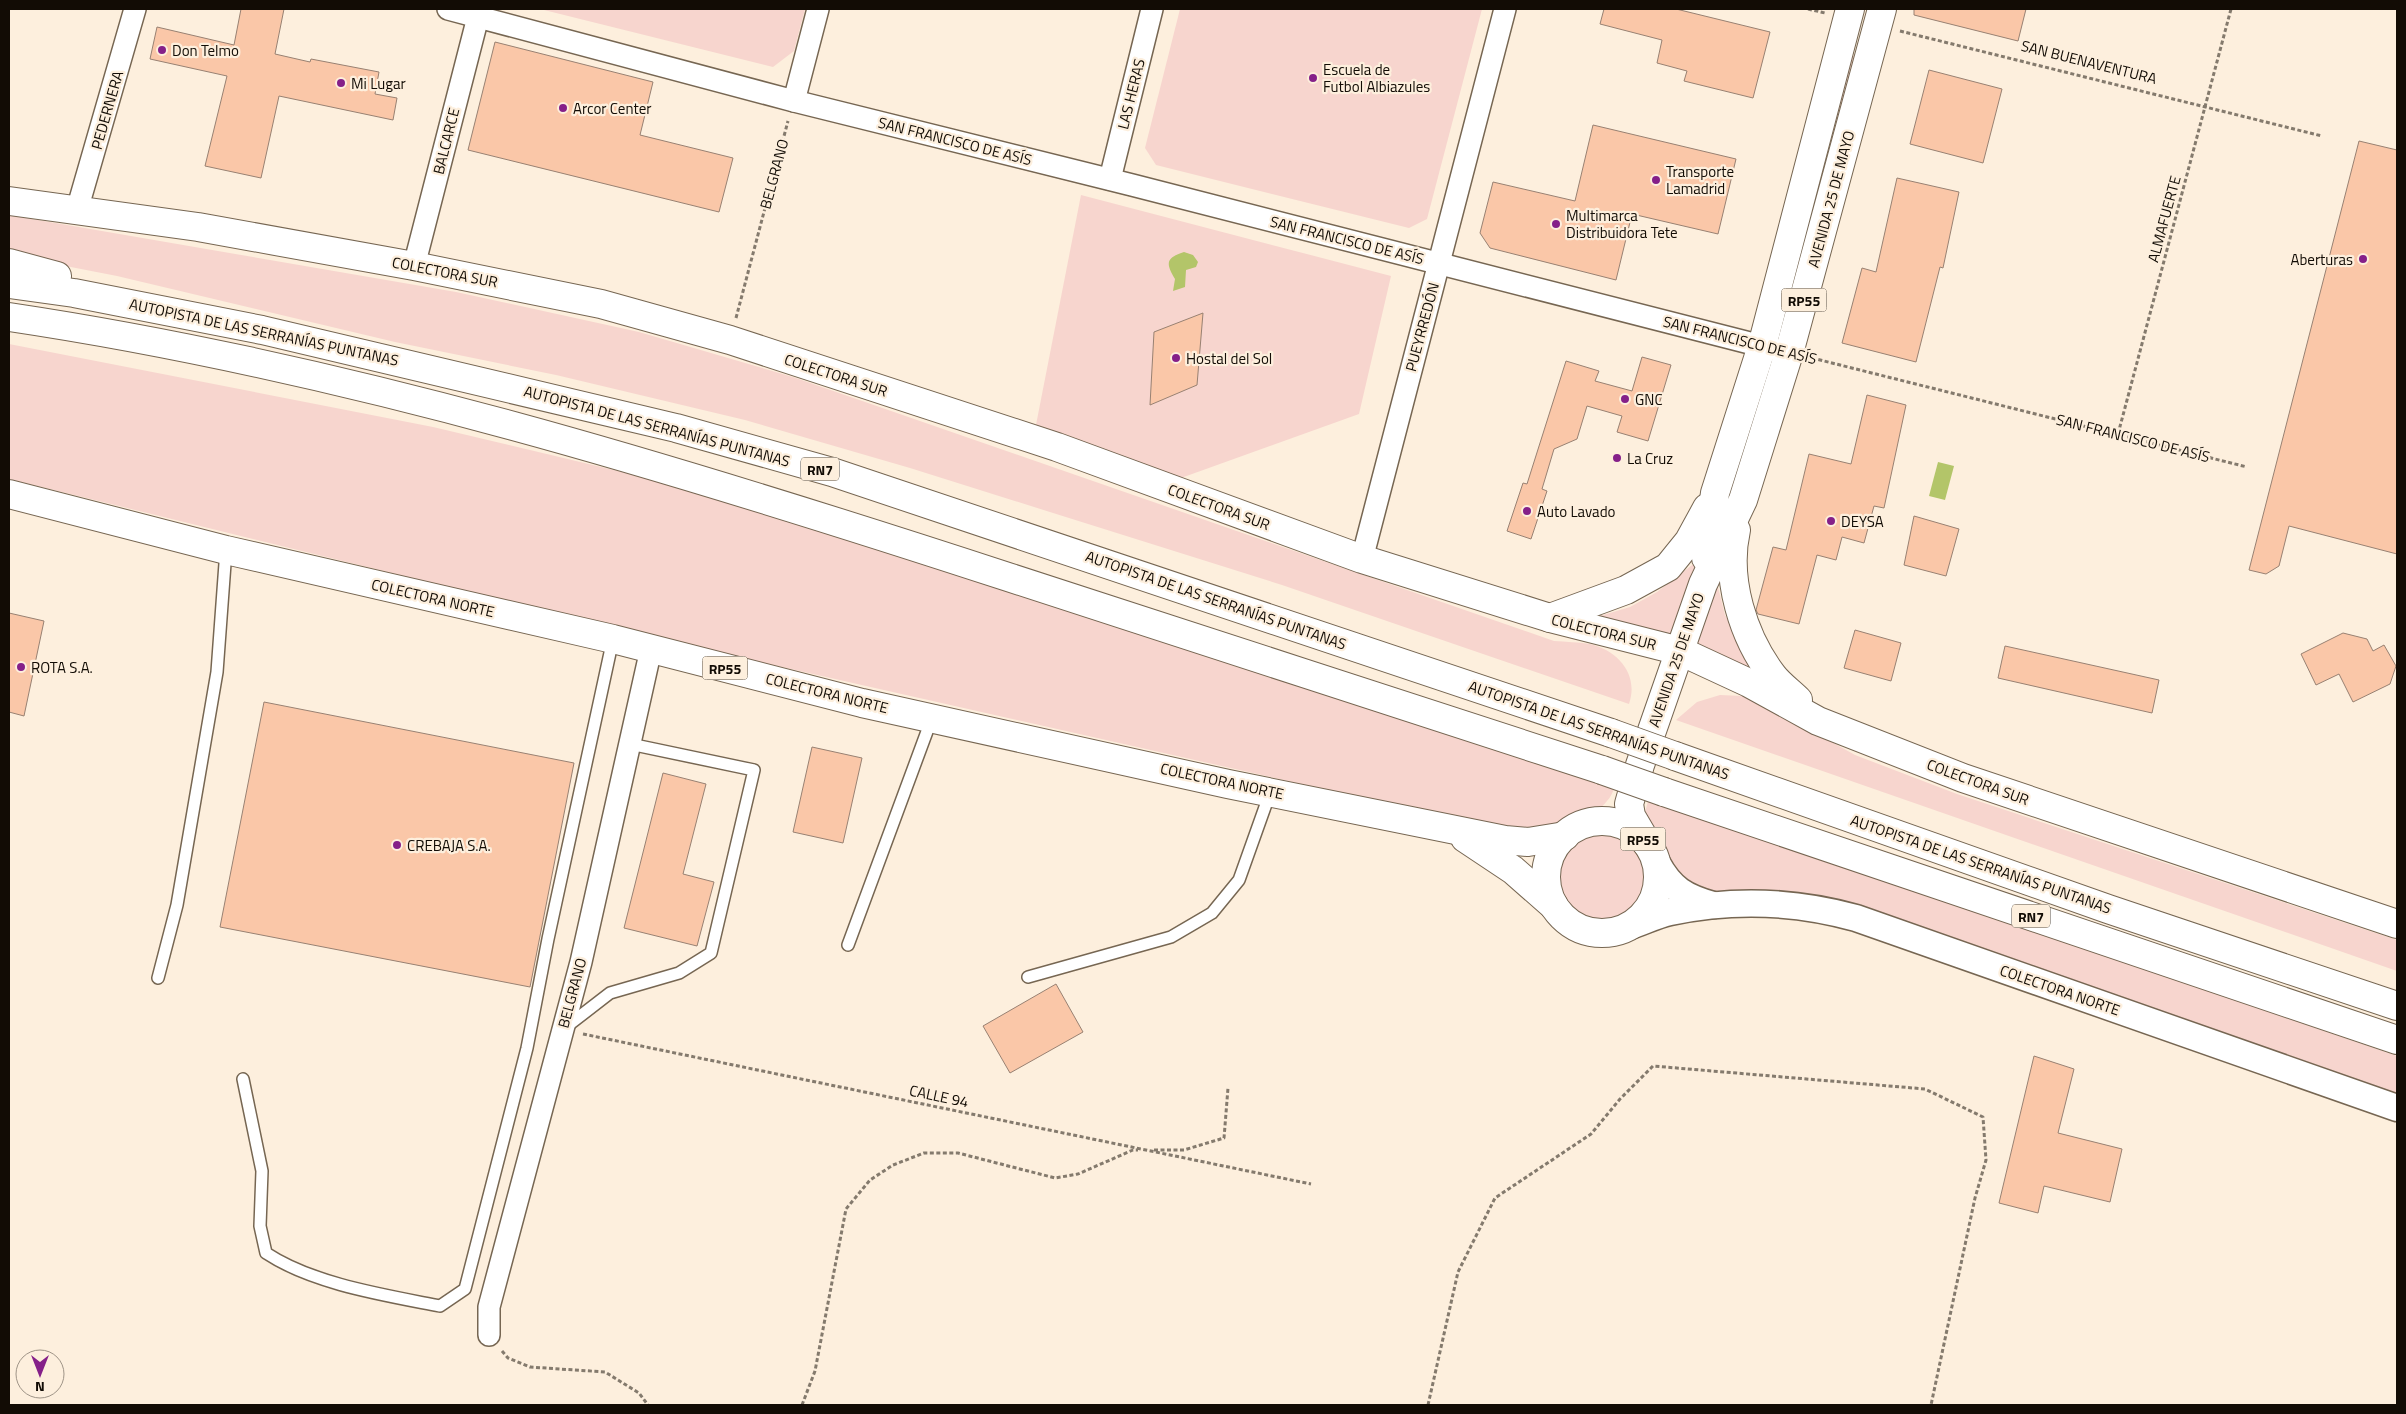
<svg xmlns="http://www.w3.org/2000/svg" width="2406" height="1414" font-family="'Titillium Web',sans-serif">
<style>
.green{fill:#f7d5ce}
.water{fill:#b3c569}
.building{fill:#fac7a8;stroke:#988172}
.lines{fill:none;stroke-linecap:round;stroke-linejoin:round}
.service-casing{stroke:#766652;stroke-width:14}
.minor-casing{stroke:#766652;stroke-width:24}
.tertiary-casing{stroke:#766652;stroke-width:29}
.primary-casing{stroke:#766652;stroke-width:30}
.trunk-casing{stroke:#766652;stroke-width:30}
.path{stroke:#847a6d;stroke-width:3;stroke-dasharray:4 2.5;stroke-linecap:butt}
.service{stroke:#fff;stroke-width:11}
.minor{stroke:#fff;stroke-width:21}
.tertiary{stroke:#fff;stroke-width:26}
.primary{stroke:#fff;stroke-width:28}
.trunk{stroke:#fff;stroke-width:28}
.trunk-bridge-casing{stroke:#766652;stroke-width:30;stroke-linecap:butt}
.trunk-bridge{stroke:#fff;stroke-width:28}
.poi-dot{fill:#852089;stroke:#fdefdd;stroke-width:2}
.labels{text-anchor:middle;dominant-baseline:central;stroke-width:4.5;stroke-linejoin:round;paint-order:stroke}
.shield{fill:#fdefdd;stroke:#585046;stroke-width:1}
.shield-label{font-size:14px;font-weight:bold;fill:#120c05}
.poi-label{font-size:15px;fill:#120c05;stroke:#fdefdd;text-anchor:start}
.street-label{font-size:15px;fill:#120c05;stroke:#fdefdd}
</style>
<rect width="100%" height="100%" fill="#fdefdd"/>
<g class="green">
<polygon points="540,9 805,9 794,51 773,67"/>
<polygon points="1180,9 1482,9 1427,219 1409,228 1156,165 1145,148"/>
<polygon points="1851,55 1857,57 1791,316 1785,314"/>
<polygon points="1081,195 1391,276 1359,414 1181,478 1035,430"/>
<path d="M9 215 456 292 639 332 793 377 1554 641C1566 642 1578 642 1590 644 1619 651 1639 675 1629 704L1282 585 910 468 745 420 556 375 395 342 117 276 9 255Z"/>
<path d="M9 344 433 427 664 482 848 533 1615 787C1613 791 1611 797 1607 801 1595 818 1558 827 1538 833L1368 799 689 646 9 479Z"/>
<polygon points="1696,562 1669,640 1583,621 1630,607 1657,592"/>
<polygon points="1715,575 1725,615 1756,670 1698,649 1693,644"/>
<polygon points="1720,695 1742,696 1762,703 1855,755 1957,794 2397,940 2397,971 1676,720 1697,702"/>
<polygon points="1649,798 2397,1056 2397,1096 1818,900 1706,893 1669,870 1649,826 1645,812"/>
<circle cx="1602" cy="879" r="45"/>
</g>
<g class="water">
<path d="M1184 252 1193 255 1198 262 1196 267 1186 270 1185 287 1173 291 1175 279C1166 264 1165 258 1184 252Z"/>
<polygon points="1938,462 1954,466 1945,500 1929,496"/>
</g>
<g class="building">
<polygon points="241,9 284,9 275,54 310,62 311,59 379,72 375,94 397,98 393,120 279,96 261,178 205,166 227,76 150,59 157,27 234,45"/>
<polygon points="1604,9 1676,9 1770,32 1753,98 1684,81 1687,71 1657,63 1662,40 1600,24"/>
<polygon points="1914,9 2026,9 2018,41 1914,15"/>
<polygon points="495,42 653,82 640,135 733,158 719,212 468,150"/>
<polygon points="1929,70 2002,89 1983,163 1910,144"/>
<polygon points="1593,125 1736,159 1718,234 1632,214 1616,280 1490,248 1480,233 1493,182 1575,201"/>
<polygon points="2359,141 2397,150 2397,554 2289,526 2279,566 2266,574 2249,570"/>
<polygon points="1897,178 1959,192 1943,268 1940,267 1916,362 1842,343 1862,268 1876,272"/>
<polygon points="1203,313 1197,385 1150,405 1154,332"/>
<polygon points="1642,357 1671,365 1648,441 1617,432 1622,416 1587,406 1577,439 1554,449 1542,489 1547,491 1531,539 1507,531 1523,483 1527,484 1566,361 1599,371 1595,381 1632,391"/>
<polygon points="1867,395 1906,405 1884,508 1874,506 1864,543 1842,537 1836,560 1817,555 1799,624 1758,614 1756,610 1773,547 1786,550 1809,454 1851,464"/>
<polygon points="1914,516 1959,529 1946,576 1904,565"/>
<polygon points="9,613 44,621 24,716 9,712"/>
<polygon points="1855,630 1901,643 1891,681 1844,668"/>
<polygon points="2343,633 2367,639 2373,651 2384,645 2396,666 2390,684 2353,702 2339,674 2316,685 2301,654"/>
<polygon points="2005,646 2159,680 2152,713 1998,678"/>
<polygon points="264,702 574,763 530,987 220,927"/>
<polygon points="812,747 862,758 843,843 793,832"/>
<polygon points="663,773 706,784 683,874 714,882 697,946 624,928"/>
<polygon points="1056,984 1083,1032 1010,1073 983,1026"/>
<polygon points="2034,1056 2074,1069 2058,1133 2122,1149 2110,1202 2044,1186 2038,1213 1999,1203"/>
</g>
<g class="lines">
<defs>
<g id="service">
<polyline points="848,945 932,718"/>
<polyline points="1028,977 1171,937 1212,913 1239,880 1270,793"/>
<polyline points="158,978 177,905 217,672 226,550"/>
<polyline points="566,1027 610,993 679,973 711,953 754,770 630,744"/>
<path d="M243 1079 262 1171 260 1226 266 1253C313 1284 384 1295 440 1306L465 1289 527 1048 548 939 613 639"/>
</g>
<g id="minor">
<polyline points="448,9 794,101 1132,185 1777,350"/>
<polyline points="794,101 818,9"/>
<polyline points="1110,179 1152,9"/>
<polyline points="77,210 135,9"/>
<polyline points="414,266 478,17"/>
<polyline points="1362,559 1505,9"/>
<polyline points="489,1335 489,1307 581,962 651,649"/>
</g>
<g id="tertiary">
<path d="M1657 863C1671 889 1685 897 1713 905"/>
<path d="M1630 926C1643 922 1656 915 1670 912 1732 899 1795 901 1856 918L2397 1108"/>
</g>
<g id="primary">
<polyline points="9,201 198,227 414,266 601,304 730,340 1057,447 1362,559 1550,618 1680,651 1749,683 1818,721 1963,778 2397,924"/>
<polyline points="9,494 226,550 613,639 862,703 1228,784 1505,840 1528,842 1565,836"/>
<path d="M1736 530C1725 579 1743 637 1773 676 1780 685 1790 692 1798 700"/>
<polyline points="1706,558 1715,493 1762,346 1850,9"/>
<polyline points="1550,618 1626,590 1668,567 1689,541 1707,508"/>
<circle cx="1602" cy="877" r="56"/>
<polyline points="1465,838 1513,870 1554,906"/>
<polyline points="1648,845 1631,816 1629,804 1640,765 1703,584 1743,500 1789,353 1882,9"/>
</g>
<g id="trunk">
<polyline points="9,263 57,276"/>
<polyline points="9,284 74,293 262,330 676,428 832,472 1611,733"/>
<path d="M9 317C350 368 680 470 1008 577 1206 641 1404 706 1602 770"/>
<polyline points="1675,756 2108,909 2397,1006"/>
<polyline points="1664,792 2397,1040"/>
</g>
</defs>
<use href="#service" class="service-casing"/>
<use href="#minor" class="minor-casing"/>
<use href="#tertiary" class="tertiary-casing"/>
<use href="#primary" class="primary-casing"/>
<use href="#trunk" class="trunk-casing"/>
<g class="path">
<polyline points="1808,9 1825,13"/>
<polyline points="1900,31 2322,136"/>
<polyline points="736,318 788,121"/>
<polyline points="1812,358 2247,467"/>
<polyline points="2118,434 2231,9"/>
<polyline points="583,1034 1311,1184"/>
<polyline points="1154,1150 1184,1150 1224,1138 1228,1088"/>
<polyline points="502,1351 508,1358 530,1367 605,1372 639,1393 648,1405"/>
<polyline points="802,1405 815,1371 846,1209 870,1180 893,1165 924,1153 958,1153 1055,1178 1078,1174 1133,1150 1138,1150"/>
<polyline points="1428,1405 1458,1272 1495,1198 1591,1134 1620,1099 1653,1066 1925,1089 1983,1117 1986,1160 1975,1198 1931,1405"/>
</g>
<use href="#service" class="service"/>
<use href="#minor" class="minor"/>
<use href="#tertiary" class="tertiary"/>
<use href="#primary" class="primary"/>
<use href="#trunk" class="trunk"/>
<defs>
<g id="trunk-bridge">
<polyline points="1611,733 1675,756"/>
<polyline points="1602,770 1664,792"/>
</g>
</defs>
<use href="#trunk-bridge" class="trunk-bridge-casing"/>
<use href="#trunk-bridge" class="trunk-bridge"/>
</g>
<g class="poi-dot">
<circle cx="162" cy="50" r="5"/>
<circle cx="1313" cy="78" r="5"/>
<circle cx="341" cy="83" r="5"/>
<circle cx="563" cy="108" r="5"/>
<circle cx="1656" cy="180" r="5"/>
<circle cx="1556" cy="224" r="5"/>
<circle cx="2363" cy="259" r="5"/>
<circle cx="1176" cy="358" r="5"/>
<circle cx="1625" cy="399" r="5"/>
<circle cx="1617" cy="458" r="5"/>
<circle cx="1527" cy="511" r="5"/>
<circle cx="1831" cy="521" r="5"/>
<circle cx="21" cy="667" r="5"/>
<circle cx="397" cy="845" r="5"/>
</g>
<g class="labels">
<g class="shield">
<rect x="1781.5" y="288.5" width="45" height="23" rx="4"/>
<rect x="801" y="457.5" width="38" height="23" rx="4"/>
<rect x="702.5" y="656.5" width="45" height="23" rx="4"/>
<rect x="1620.5" y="827.5" width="45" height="23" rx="4"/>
<rect x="2012" y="904.5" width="38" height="23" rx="4"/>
</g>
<g class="shield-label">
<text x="1804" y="300">RP55</text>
<text x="820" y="469">RN7</text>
<text x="725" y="668">RP55</text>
<text x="1643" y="839">RP55</text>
<text x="2031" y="916">RN7</text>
</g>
<g class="poi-label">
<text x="172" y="50">Don Telmo</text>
<text x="1323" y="69">Escuela de<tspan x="1323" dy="17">Futbol Albiazules</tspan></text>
<text x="351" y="83">Mi Lugar</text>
<text x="573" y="108">Arcor Center</text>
<text x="1666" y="171">Transporte<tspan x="1666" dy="17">Lamadrid</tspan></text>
<text x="1566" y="215">Multimarca<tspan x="1566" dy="17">Distribuidora Tete</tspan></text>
<text x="2353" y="259" text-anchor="end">Aberturas</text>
<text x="1186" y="358">Hostal del Sol</text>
<text x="1635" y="399">GNC</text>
<text x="1627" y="458">La Cruz</text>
<text x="1537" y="511">Auto Lavado</text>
<text x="1841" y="521">DEYSA</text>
<text x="31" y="667">ROTA S.A.</text>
<text x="407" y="845">CREBAJA S.A.</text>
</g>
<g class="street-label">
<text transform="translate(2089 62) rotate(14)">SAN BUENAVENTURA</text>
<text transform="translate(1131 94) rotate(-76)">LAS HERAS</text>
<text transform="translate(107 110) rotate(-74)">PEDERNERA</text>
<text transform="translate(446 141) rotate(-76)">BALCARCE</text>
<text transform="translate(955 141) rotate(14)">SAN FRANCISCO DE ASÍS</text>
<text transform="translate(774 174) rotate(-75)">BELGRANO</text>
<text transform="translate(1831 199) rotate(-75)">AVENIDA 25 DE MAYO</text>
<text transform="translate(2164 219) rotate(-75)">ALMAFUERTE</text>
<text transform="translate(1347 240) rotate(14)">SAN FRANCISCO DE ASÍS</text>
<text transform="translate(445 272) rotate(11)">COLECTORA SUR</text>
<text transform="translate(1422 327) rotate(-75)">PUEYRREDÓN</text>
<text transform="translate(264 332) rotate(12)">AUTOPISTA DE LAS SERRANÍAS PUNTANAS</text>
<text transform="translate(1740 340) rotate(14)">SAN FRANCISCO DE ASÍS</text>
<text transform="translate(836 375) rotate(18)">COLECTORA SUR</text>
<text transform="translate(657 426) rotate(15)">AUTOPISTA DE LAS SERRANÍAS PUNTANAS</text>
<text transform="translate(2133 438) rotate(14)">SAN FRANCISCO DE ASÍS</text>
<text transform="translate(1219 507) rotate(20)">COLECTORA SUR</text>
<text transform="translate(433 598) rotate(13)">COLECTORA NORTE</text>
<text transform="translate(1216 600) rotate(19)">AUTOPISTA DE LAS SERRANÍAS PUNTANAS</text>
<text transform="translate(1604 632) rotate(14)">COLECTORA SUR</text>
<text transform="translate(1676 660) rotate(-71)">AVENIDA 25 DE MAYO</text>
<text transform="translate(827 693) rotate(14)">COLECTORA NORTE</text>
<text transform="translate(1599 730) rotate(19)">AUTOPISTA DE LAS SERRANÍAS PUNTANAS</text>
<text transform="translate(1222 781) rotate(12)">COLECTORA NORTE</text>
<text transform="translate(1978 782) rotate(20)">COLECTORA SUR</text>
<text transform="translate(1981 864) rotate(19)">AUTOPISTA DE LAS SERRANÍAS PUNTANAS</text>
<text transform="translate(2060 990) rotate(19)">COLECTORA NORTE</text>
<text transform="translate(572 993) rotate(-75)">BELGRANO</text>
<text transform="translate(939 1096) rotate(12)">CALLE 94</text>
</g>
</g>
<rect width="2406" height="1414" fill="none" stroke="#120c05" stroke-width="20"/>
<g transform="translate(40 1374) rotate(180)"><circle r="24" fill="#fdefdd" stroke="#9f9487"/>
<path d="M0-4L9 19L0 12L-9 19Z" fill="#852089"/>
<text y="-8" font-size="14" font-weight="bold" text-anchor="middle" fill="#120c05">N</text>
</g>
</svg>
